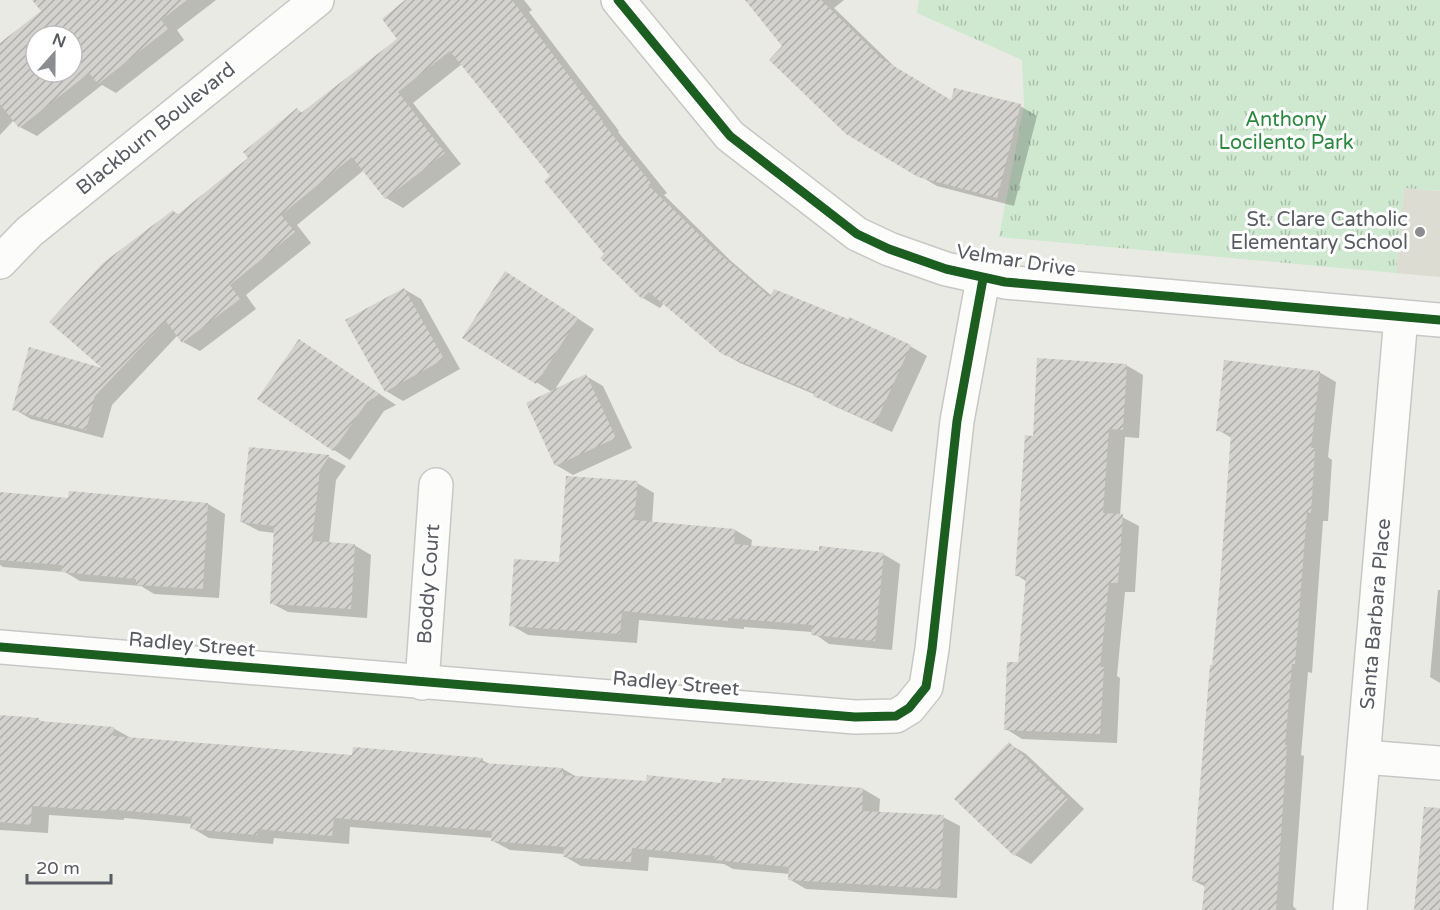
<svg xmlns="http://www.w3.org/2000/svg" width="1440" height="910" font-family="'Varela Round',sans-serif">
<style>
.education{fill:#dcdcd2}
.park{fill:url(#park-tufts)}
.shadow{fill:#0003;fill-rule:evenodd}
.building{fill:url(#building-hatch);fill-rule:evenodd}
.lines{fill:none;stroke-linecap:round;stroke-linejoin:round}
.street-casing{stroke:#c7c7c6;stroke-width:36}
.street{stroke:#fcfcfb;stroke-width:33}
.cycleway-casing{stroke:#fff;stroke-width:13}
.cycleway{stroke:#1b5e20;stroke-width:9}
.poi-dot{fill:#8c8d90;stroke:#fff;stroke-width:2}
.labels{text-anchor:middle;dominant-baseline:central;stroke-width:6;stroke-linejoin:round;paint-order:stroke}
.park-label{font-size:20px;fill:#2c873e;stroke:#fff}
.street-label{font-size:20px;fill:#595b62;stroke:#fff}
.poi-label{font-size:20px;fill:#595b62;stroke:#fff;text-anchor:end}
</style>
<defs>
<pattern id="park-tufts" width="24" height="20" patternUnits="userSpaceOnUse" patternTransform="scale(1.5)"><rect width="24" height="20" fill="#cfe9d0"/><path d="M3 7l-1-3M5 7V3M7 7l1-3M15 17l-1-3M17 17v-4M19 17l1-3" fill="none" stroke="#abc0ac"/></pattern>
<pattern id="building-hatch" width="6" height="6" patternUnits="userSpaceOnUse" patternTransform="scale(1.5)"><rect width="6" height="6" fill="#d3d2ce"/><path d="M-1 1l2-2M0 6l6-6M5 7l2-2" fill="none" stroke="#aeadab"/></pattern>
</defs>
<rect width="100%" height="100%" fill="#eaeae4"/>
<polygon class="education" points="1404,188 1440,191 1440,277 1396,273"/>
<polygon class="park" points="919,0 1440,0 1440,191 1404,188 1396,273 999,237 1024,105 1022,60 917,13"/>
<g class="shadow">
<path d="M34 0H216L177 30 184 40 116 93 102 85 37 136 20 127 14 120 0 135V45L43 11ZM36 36H72V72H36Z"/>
<polygon points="408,0 524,0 532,10 529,12 619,131 618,132 667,193 664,195 731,261 772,296 910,346 927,356 892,432 832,405 816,395 740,363 723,353 664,303 660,308 643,298 602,258 606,254 552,176 462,64 413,103 461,164 403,208 386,198 364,170 297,225 311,243 246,295 256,309 200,351 183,342 178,335 112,405 103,438 31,419 14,409 108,371 174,212 179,215 250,158 297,110 303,113 400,39"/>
<polygon points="747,0 844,0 834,8 899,71 952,102 1020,106 1037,116 1014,206 937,186 847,133 784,46"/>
<polygon points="523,283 594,329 554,391 586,376 603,386 632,448 573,475 556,465 552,392 465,337"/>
<polygon points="404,289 421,299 460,369 403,401 386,391"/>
<polygon points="300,341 396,405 384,411 350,460 334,450"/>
<polygon points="1126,365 1143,375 1139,438 1125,437 1120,516 1139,526 1135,592 1125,592 1117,676 1120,678 1117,743 1022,739 1006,729 1019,664 1027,582 1017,575 1034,438"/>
<polygon points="1319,372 1336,382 1328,457 1332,460 1328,521 1323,521 1312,673 1308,672 1301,755 1304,756 1293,906 1297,910 1203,910 1206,887 1194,881 1214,666 1232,438 1218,430"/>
<polygon points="250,448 329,457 346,466 336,480 329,544 354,545 371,555 367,618 288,612 271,603 275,533 259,531 242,522"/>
<polygon points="637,483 654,493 652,523 735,530 752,540 751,547 820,552 883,554 900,564 892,650 829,644 812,632 744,627 744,629 639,620 637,643 528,635 511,625 560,564"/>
<polygon points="0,494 69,500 134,500 208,504 225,514 219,598 154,594 141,586 80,581 65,572 3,567 0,565"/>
<polygon points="1438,590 1440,590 1440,683 1430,677"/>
<polygon points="0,716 39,720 45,723 113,728 131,738 354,756 482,760 491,765 563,769 577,777 647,783 863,789 880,799 879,814 943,817 960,826 957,898 806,889 789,879 790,874 733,869 724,864 649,857 648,871 581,866 564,856 564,854 510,850 493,841 493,838 350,827 349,844 274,838 273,844 209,838 192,828 192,824 124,818 124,820 49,815 48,833 0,830"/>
<polygon points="1009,744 1026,754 1084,809 1031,864 1015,855"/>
</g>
<g class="building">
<path d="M32 0H187L161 20 168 29 98 84 89 73 19 128 0 104V43L41 11ZM36 36H72V72H36Z"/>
<polygon points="405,0 512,0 603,121 602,122 651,183 648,185 714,249 770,297 774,289 848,319 849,317 911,345 875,424 813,396 815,393 722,354 649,292 642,299 600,258 604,254 544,181 550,176 450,51 398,92 445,153 385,199 352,157 281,215 295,232 230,285 240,299 182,343 166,321 95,396 86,430 12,410 29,347 102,368 49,322 103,263 173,210 177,215 248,158 243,152 297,108 301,113 397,39 382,19"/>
<polygon points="745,0 821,0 882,59 951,100 954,88 1021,104 997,198 918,177 846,134 769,60 782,46"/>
<polygon points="505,271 578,318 536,384 462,338"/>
<polygon points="404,288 444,359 385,392 345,320"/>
<polygon points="299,339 380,394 367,402 333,451 257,399"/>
<polygon points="1037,358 1127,364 1123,430 1109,429 1103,513 1123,514 1118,583 1109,583 1100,667 1104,667 1100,734 1004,730 1007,662 1018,662 1026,577 1015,576 1025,435 1033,436"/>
<polygon points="1224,360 1320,371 1311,448 1315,448 1311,513 1307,512 1295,664 1292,664 1285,745 1287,745 1276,910 1202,910 1205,882 1192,881 1210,665 1212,665 1220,582 1231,433 1216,431"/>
<polygon points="586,374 616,438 555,466 526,403"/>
<polygon points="249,447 330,455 320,470 312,541 355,544 351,609 270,604 274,526 240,522"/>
<polygon points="566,476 638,481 634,520 735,529 734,544 819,551 819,546 884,553 875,641 811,635 812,625 728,618 728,621 622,611 620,634 509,626 514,559 559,562"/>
<polygon points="69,491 208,503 203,589 136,585 136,579 61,572 62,565 0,560 0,492 68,498"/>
<polygon points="0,715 39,718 39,721 114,727 113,736 352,755 353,747 483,758 482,763 563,768 563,775 646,781 647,775 721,783 722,778 863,788 862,811 944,815 940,889 788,880 789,867 714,860 715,856 632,848 631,862 563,857 564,847 491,841 492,831 334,818 332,836 257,829 257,835 190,829 192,817 108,809 108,811 32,806 31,825 0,822"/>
<polygon points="1009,742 1068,799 1014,856 954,799"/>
<polygon points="1424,807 1440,808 1440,910 1414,910"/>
</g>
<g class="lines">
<defs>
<g id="street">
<polyline points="618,0 730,136 857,234 889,249 946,269 1005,282 1440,320"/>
<polyline points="0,262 29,232 317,0"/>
<polyline points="0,647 855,717 896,716 909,708 926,687 932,649 957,421 983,279"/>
<polyline points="422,683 436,485"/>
<polyline points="1364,757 1440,763"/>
<polyline points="1350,910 1401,317"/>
</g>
</defs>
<use href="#street" class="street-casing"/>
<use href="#street" class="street"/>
<defs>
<g id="cycleway">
<polyline points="618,0 730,136 857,234 889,249 946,269 1005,282 1440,320"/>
<polyline points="0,647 855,717 896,716 909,708 926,687 932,649 957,421 983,279"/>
</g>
</defs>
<use href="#cycleway" class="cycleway-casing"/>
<use href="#cycleway" class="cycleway"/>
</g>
<circle class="poi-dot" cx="1420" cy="232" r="6"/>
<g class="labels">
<g class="park-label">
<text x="1286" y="120">Anthony<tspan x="1286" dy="23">Locilento Park</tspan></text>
</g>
<g class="street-label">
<text transform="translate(156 129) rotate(-39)">Blackburn Boulevard</text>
<text transform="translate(1016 261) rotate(9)">Velmar Drive</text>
<text transform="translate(429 584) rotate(-86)">Boddy Court</text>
<text transform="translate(1376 614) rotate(-85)">Santa Barbara Place</text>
<text transform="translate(192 645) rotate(5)">Radley Street</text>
<text transform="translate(676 684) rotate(5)">Radley Street</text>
</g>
<g class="poi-label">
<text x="1408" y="220">St. Clare Catholic<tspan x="1408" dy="23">Elementary School</tspan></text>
</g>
</g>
<g transform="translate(54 54) rotate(21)"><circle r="28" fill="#ffffff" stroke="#bdbdc0" stroke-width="1.5"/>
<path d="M0-4.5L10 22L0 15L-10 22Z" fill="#8c8d90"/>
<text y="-9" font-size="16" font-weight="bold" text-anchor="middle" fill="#595b62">N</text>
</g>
<path d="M27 874v9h84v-9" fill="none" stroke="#595b62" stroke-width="3"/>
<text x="36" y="874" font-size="18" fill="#595b62" stroke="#ffffff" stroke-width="4.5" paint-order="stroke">20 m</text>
</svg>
